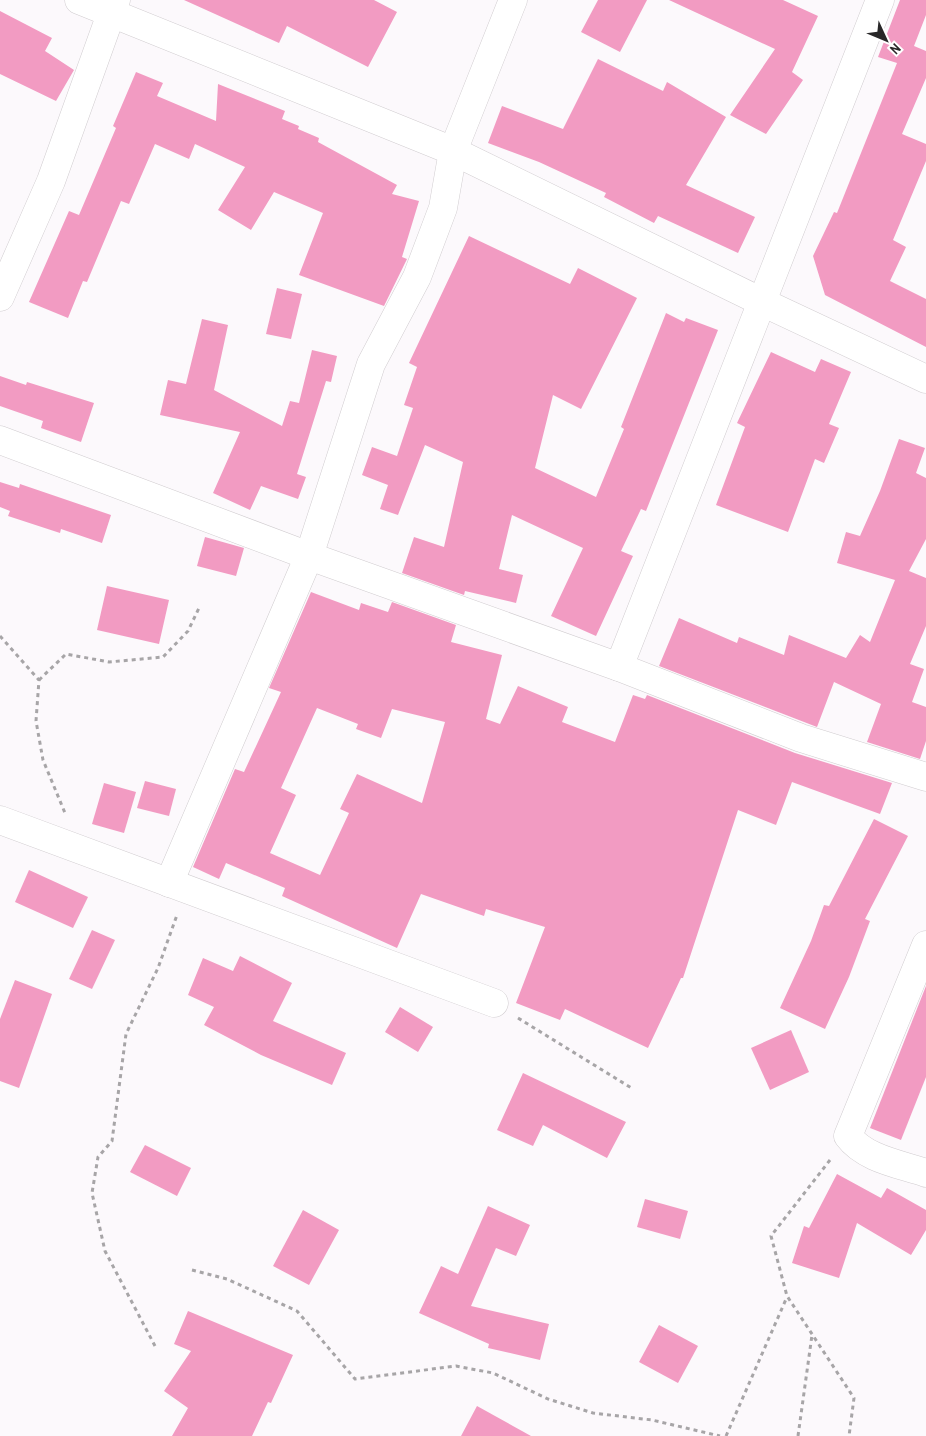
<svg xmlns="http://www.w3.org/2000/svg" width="926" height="1436" font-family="'Archivo Narrow',sans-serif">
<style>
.building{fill:#f29bc2;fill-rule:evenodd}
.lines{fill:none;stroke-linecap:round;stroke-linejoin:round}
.minor-casing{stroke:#d1cdd0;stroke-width:29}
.tertiary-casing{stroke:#d1cdd0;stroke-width:29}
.path{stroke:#a7a5a7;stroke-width:3;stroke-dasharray:4 4;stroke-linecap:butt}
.minor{stroke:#fff;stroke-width:28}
.tertiary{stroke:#fff;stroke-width:28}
</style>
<rect width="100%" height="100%" fill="#fcf9fc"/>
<g class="building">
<polygon points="184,0 374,0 397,12 368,67 287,26 279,43"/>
<polygon points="598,0 647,0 620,52 581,32"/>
<polygon points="669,0 783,0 818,16 792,72 803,80 766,134 730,115 775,49"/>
<polygon points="900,0 926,0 926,15 914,46 926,51 926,78 902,134 926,144 926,161 893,240 906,247 890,281 926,299 926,347 825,295 813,256 834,212 837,213 897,63 878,57"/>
<polygon points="0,11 52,38 45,51 74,70 56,101 0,74"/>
<polygon points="598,59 663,91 667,82 726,117 686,185 755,217 738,253 658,216 654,223 604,197 606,193 539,162 488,143 502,106 563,129"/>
<polygon points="136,72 163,83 157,96 216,121 218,84 285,111 282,119 299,126 298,129 319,138 318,142 397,185 392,194 419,201 402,257 407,259 384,306 299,275 323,213 274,192 251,230 218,210 245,167 195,144 189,159 155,144 129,204 121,201 87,282 83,281 68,318 29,302 69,211 79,215 116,128 113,126"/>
<polygon points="469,236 570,284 578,268 637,298 581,409 553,395 535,468 596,497 624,429 621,427 666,313 684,322 686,318 718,330 646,511 641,509 621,551 633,556 596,636 551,616 583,548 512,515 499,569 523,575 516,603 465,591 464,595 402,573 414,537 444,547 463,462 425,445 398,515 380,509 388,485 362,475 372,447 397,456 413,408 404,405 417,367 409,363"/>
<polygon points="277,288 302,294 291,339 266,334"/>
<polygon points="202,319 228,325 214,390 282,426 290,401 299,403 312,350 337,356 331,382 326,381 297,474 306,477 298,499 261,486 250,510 213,493 240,432 160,415 168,380 186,384"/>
<polygon points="771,352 815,372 821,359 851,372 829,424 839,428 824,463 815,459 788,532 716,505 745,427 737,423"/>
<polygon points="0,376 26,385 27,382 94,403 81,442 41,428 43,421 0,406"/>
<polygon points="899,439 925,448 916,473 926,478 926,539 909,571 926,578 926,626 910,664 924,669 912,702 926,707 926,741 920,759 867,742 881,704 834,682 817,727 659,666 679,618 737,643 739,637 784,655 789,635 846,658 860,635 870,642 895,580 837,563 846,532 860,536 880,491"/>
<polygon points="0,482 19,488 20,484 111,515 102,543 61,529 60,533 8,516 10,511 0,507"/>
<polygon points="205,537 244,548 236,576 197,566"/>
<polygon points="107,586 169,600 159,644 97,630"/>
<path d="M311 592 359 610 361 603 388 612 392 602 456 625 451 642 502 655 486 719 500 724 518 686 568 707 562 722 615 742 633 695 645 699 647 695 795 753 892 783 880 814 792 782 776 825 738 810 683 978H681L648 1048 565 1009 560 1020 516 1003 545 927 486 909 484 916 421 894 397 948 282 896 285 888 226 863 219 879 193 867 235 769 244 772 281 692 269 688ZM317 708 358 724 356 729 381 738 392 709 445 722 422 803 357 774 340 809 349 813 320 875 270 853 296 795 281 788Z"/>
<polygon points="145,781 176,789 169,816 137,808"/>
<polygon points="104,783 136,792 124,833 92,824"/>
<polygon points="874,819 908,836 865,919 870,921 849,977 825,1029 780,1008 811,941 824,905 829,906"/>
<polygon points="29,870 88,897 73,928 15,902"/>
<polygon points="92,930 115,940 92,989 69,979"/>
<polygon points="240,956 292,983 273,1021 346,1053 332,1085 261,1055 204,1025 214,1007 188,995 203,958 233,971"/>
<polygon points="15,980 52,994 19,1088 0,1081 0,1019"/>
<polygon points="926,986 926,1077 901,1140 870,1128"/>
<polygon points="400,1007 433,1027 418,1052 385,1032"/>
<polygon points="791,1030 809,1072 770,1090 751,1048"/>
<polygon points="523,1073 626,1122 607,1158 543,1125 533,1146 497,1130"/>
<polygon points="145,1145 191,1168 177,1196 130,1172"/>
<polygon points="837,1174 881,1198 887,1188 926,1210 926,1230 911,1255 857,1223 839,1278 792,1263 804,1226 809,1228"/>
<polygon points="645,1199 688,1211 680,1239 637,1227"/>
<polygon points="488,1206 530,1225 516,1256 496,1248 471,1306 549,1324 540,1360 488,1348 489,1344 419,1313 441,1266 458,1274"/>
<polygon points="303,1210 339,1230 309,1285 273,1266"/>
<polygon points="188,1311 293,1355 271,1403 268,1402 252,1436 172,1436 188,1408 164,1391 191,1351 174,1344"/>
<polygon points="659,1325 698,1346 678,1383 639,1362"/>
<polygon points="477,1406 531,1436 461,1436"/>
</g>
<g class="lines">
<defs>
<g id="minor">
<polyline points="0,297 51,181 116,0"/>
<polyline points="0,440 309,556 619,667 801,738 926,777"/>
<polyline points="619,667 880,0"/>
<polyline points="0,820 494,1003"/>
<polyline points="169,883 309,556 371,364 417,277 443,208 453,151 513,0"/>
<path d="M926 945 848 1136C865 1159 900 1164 926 1173"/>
</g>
<polyline id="tertiary" points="79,0 453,151 762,302 926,379"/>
</defs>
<use href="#minor" class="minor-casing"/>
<use href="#tertiary" class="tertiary-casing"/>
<g class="path">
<polyline points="0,636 39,680 36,721 43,760 65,813"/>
<polyline points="39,680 66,654 109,662 163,657 188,631 199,608"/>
<polyline points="518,1018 633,1089"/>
<polyline points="830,1160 771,1236 787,1296 854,1398 849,1436"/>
<polyline points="192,1270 227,1279 297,1311 355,1379 456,1366 493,1373 548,1399 593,1413 652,1420 720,1436"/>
<polyline points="155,1346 105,1251 92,1193 98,1157 112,1141 126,1034 158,968 177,915"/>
<polyline points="726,1436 787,1297"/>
<polyline points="798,1436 812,1335"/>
</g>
<use href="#minor" class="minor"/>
<use href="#tertiary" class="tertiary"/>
</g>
<g transform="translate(886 40) rotate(134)" stroke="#ffffff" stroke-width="4" paint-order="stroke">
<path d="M0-4L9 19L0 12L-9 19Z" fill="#282728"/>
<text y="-8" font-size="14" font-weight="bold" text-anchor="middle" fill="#282728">N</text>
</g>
</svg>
